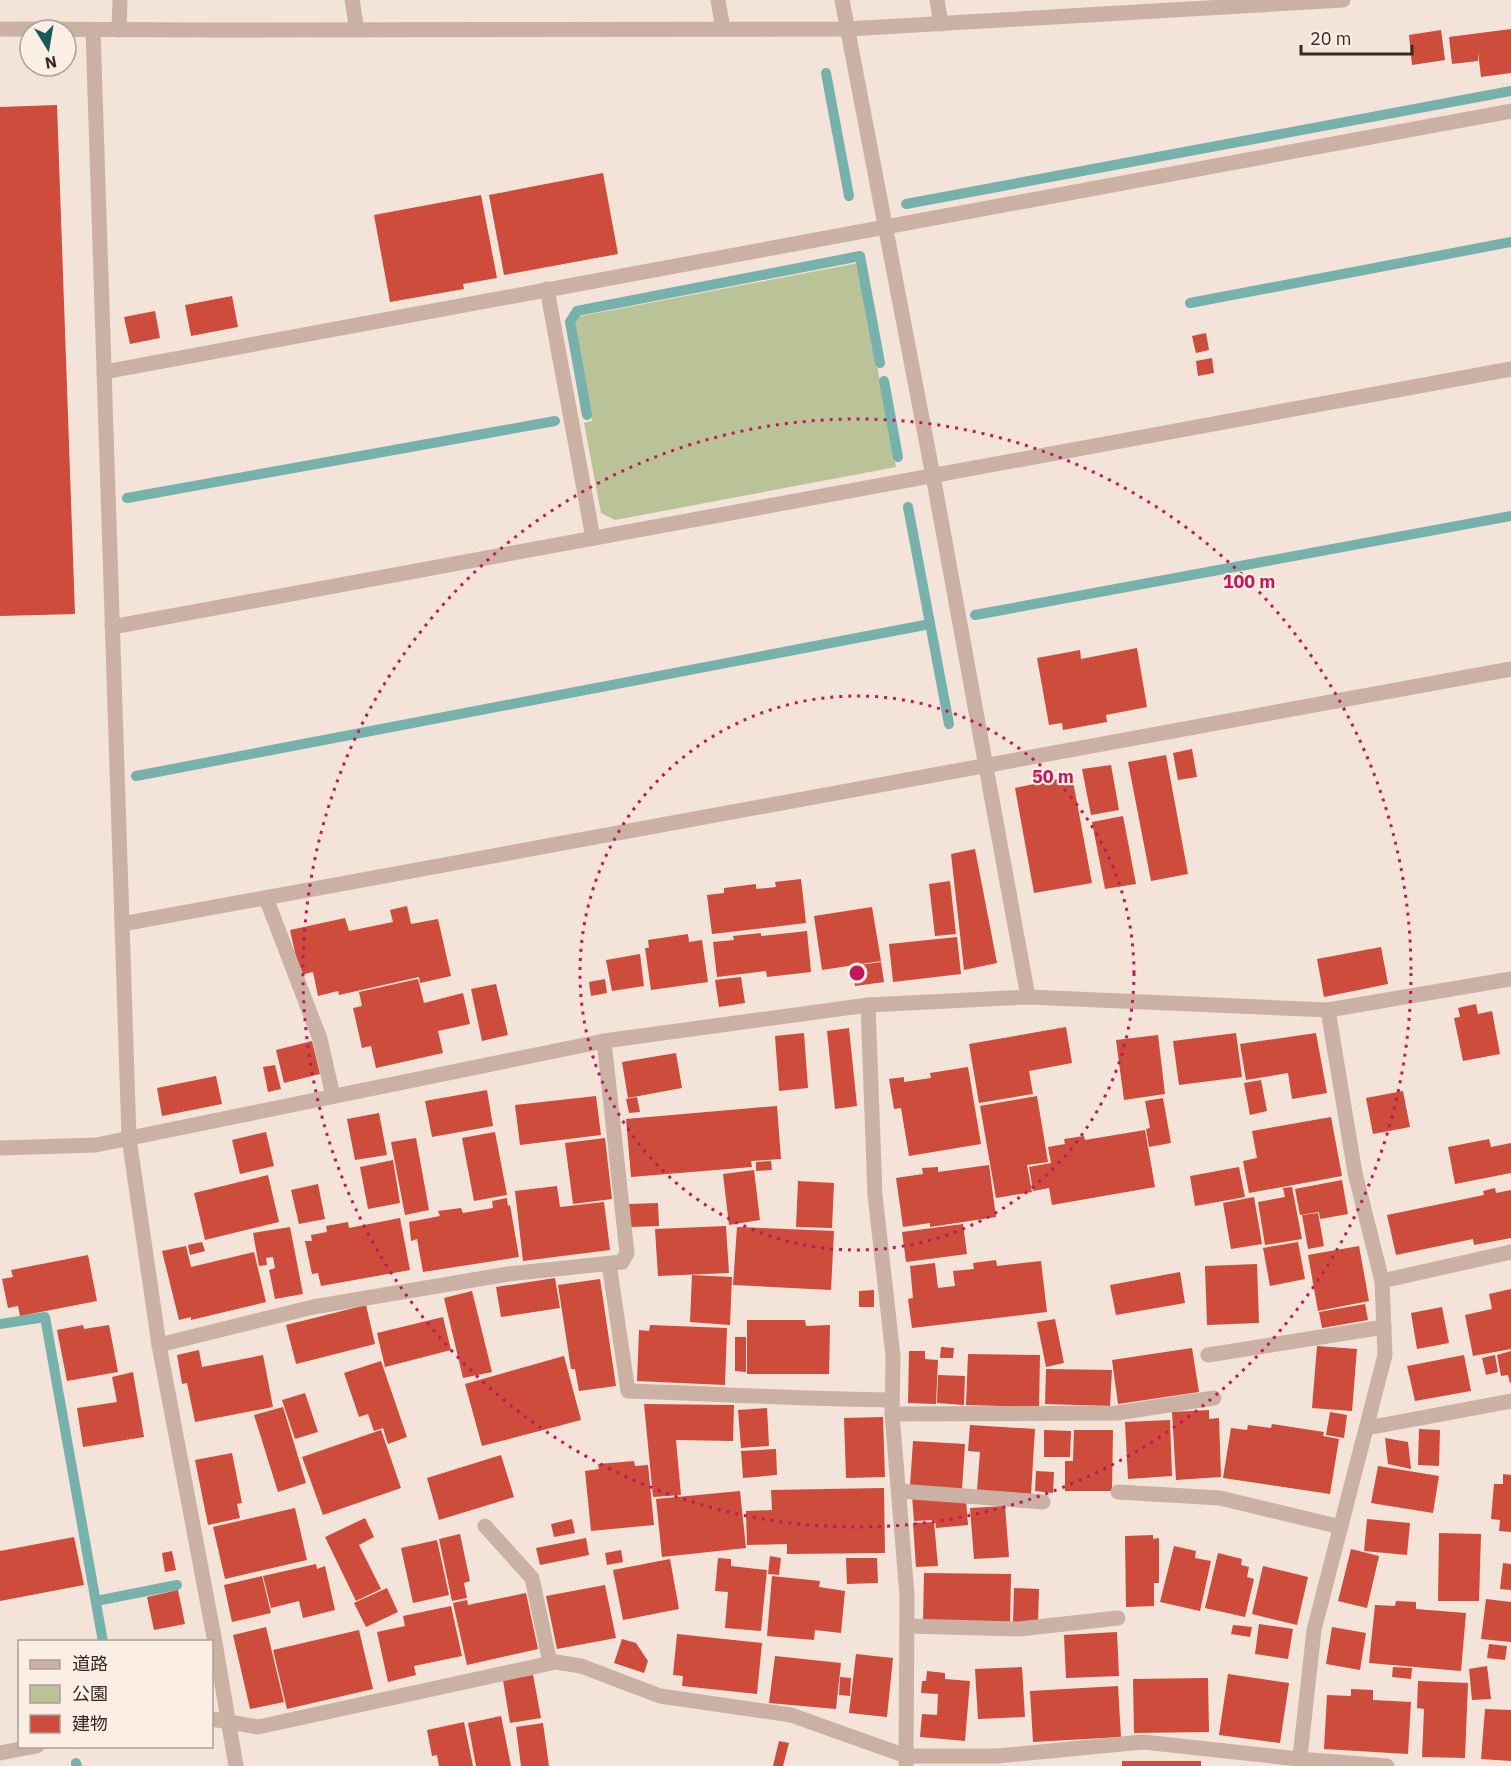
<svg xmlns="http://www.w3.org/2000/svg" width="1511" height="1766" font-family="'IBM Plex Sans','Noto Sans JP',sans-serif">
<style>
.green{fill:#bac298}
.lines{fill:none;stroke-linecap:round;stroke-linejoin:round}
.stream{stroke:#76b1ac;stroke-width:10}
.building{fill:#cd4c3c}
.service{stroke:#cbb1a4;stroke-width:15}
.minor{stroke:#cbb1a4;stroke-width:15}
.tertiary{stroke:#cbb1a4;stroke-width:15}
.ring{fill:none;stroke:#c2185b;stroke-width:3;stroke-dasharray:3 6}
.centre{fill:#c2185b;stroke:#faeee5;stroke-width:3}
.ring-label{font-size:18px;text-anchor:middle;font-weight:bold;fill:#c2185b;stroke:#faeee5;stroke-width:4.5;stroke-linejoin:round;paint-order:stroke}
</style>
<rect width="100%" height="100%" fill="#f3e3d8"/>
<polygon class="green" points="858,263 896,467 615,520 601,513 584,423 592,421 573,320 576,317"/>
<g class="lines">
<g class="stream">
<polyline points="826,73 849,196"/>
<polyline points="906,204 1511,91"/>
<polyline points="1190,303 1511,242"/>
<polyline points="884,381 898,457"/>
<polyline points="587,415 570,322 577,311 860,256 880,363"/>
<polyline points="127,498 555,421"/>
<polyline points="908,507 949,724"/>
<polyline points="975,615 1511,516"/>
<polyline points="136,776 930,624"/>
<polyline points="0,1324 45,1317 103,1642"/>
<polyline points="96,1601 177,1585"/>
<polyline points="76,1763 77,1766"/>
</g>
</g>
<g class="building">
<polygon points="1511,29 1511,73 1481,77 1478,52 1478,61 1452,64 1449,37"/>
<polygon points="1441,30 1445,60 1412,65 1409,35"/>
<polygon points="57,105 75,614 0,616 0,107"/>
<polygon points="603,173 618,254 504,275 489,195"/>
<polygon points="481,195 497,278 463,284 464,289 390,302 374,215"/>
<polygon points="232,296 238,327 191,336 185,305"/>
<polygon points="155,311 160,338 130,344 124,317"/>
<polygon points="1206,333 1209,350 1196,353 1192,336"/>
<polygon points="1212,358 1214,373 1198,376 1196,361"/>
<polygon points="1137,648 1147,707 1106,715 1107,722 1063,730 1062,723 1049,725 1037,658 1080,650 1081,659"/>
<polygon points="1192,749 1197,777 1178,780 1173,753"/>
<polygon points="1166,755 1188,874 1151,881 1128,762"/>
<polygon points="1111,765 1119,810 1091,815 1082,769"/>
<polygon points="1072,776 1092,883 1034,893 1015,788"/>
<polygon points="1123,816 1136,884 1105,889 1092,822"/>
<polygon points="975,849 997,963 964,970 951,854"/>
<polygon points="801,879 806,923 712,934 707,895 724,893 724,888 756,884 756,889 776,887 775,882"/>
<polygon points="950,881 956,934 935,936 929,884"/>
<polygon points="407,906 411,924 438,919 451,976 420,983 419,977 339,995 338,991 318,996 313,972 300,975 290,930 345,918 349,931 393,922 390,910"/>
<polygon points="872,907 881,961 822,970 814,916"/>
<polygon points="807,931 811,972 767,977 766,971 717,977 713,942 734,940 733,936 761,933 761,936"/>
<polygon points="688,934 689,942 702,940 708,982 651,990 645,948 649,948 648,940"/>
<polygon points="957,937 961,974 893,982 889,944"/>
<polygon points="1381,947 1388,984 1324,997 1317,959"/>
<polygon points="640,954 644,986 612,991 606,960"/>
<polygon points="881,962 884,982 855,986 852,966"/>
<polygon points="741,977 745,1003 719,1007 715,980"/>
<polygon points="418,979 424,1003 463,993 470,1024 438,1031 443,1053 376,1068 371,1046 362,1048 353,1008 362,1006 359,992"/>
<polygon points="605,979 607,993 591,996 589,982"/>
<polygon points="496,984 508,1035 482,1041 471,989"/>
<polygon points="1476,1004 1478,1014 1492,1011 1500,1054 1463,1061 1454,1018 1460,1017 1458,1008"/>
<polygon points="1066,1027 1072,1063 1029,1071 1033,1094 979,1103 969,1044"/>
<polygon points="849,1028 857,1106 835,1109 827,1031"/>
<polygon points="804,1033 808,1088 779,1091 775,1036"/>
<polygon points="1236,1033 1242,1077 1179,1085 1173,1041"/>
<polygon points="1316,1033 1327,1093 1292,1099 1288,1073 1246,1080 1240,1044"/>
<polygon points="1158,1035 1165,1094 1124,1100 1116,1040"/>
<polygon points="312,1041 320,1074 284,1083 276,1050"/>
<polygon points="676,1053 682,1088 628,1098 622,1062"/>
<polygon points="275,1065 281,1089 268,1092 263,1067"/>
<polygon points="968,1067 981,1144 909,1156 901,1108 894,1109 889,1079 904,1077 904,1082 931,1078 930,1073"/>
<polygon points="216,1076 222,1104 162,1116 157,1088"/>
<polygon points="1261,1080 1267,1111 1250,1115 1244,1083"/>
<polygon points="487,1090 493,1126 432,1137 425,1101"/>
<polygon points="1403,1091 1410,1127 1373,1134 1366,1098"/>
<polygon points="596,1096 601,1135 520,1145 515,1105"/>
<polygon points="1037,1096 1048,1162 1027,1165 1032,1192 996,1198 980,1106"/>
<polygon points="637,1097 640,1112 629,1113 626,1099"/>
<polygon points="1163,1098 1171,1143 1149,1147 1146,1129 1150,1128 1145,1101"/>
<polygon points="777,1106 781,1159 751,1161 752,1167 631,1177 626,1119"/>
<polygon points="379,1113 387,1155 355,1160 347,1119"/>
<polygon points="1331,1117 1342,1176 1249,1193 1243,1161 1257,1158 1252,1131"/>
<polygon points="1145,1130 1155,1187 1052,1205 1049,1188 1033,1191 1029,1167 1051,1163 1048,1147 1065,1144 1064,1139 1084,1136 1085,1140"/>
<polygon points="266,1132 274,1166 240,1174 232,1140"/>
<polygon points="495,1132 507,1195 474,1201 462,1138"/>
<polygon points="416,1138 429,1210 405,1215 391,1142"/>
<polygon points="605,1138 612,1199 573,1204 565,1143"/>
<polygon points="1489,1139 1491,1147 1511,1143 1511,1173 1455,1184 1448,1147"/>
<polygon points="393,1160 400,1203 368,1209 360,1167"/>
<polygon points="771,1161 772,1170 756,1171 756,1162"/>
<polygon points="989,1165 996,1217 930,1227 930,1223 903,1227 896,1178 923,1174 922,1168 938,1167 938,1172"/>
<polygon points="1239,1167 1245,1197 1195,1206 1190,1176"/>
<polygon points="754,1170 760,1220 729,1225 723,1174"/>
<polygon points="268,1175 279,1222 205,1240 194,1193"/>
<polygon points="1342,1180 1348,1214 1320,1219 1319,1212 1300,1215 1295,1189"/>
<polygon points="798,1181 834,1183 832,1228 796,1227"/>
<polygon points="318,1184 325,1219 299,1224 291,1190"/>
<polygon points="557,1186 560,1207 604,1202 610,1250 523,1261 515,1191"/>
<polygon points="1292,1187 1302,1239 1265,1245 1258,1202 1285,1197 1283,1188"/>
<polygon points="1495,1188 1496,1193 1511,1190 1511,1238 1474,1245 1473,1239 1396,1255 1387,1215 1484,1195 1483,1191"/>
<polygon points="1254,1197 1262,1244 1231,1249 1223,1203"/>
<polygon points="507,1198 508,1206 510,1205 519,1257 423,1272 417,1239 411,1241 409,1222 440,1216 438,1211 461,1208 463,1213 493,1208 492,1201"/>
<polygon points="658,1203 659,1226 630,1227 629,1204"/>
<polygon points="1318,1213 1324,1246 1308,1249 1302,1215"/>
<polygon points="400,1218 410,1270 321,1286 318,1273 312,1274 305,1241 312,1241 311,1235 327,1232 326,1226 348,1222 349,1228"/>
<polygon points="963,1224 967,1254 906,1262 902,1232"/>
<polygon points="726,1226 729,1273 658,1276 655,1229"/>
<polygon points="290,1227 303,1294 275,1299 269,1270 275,1268 273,1257 266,1258 267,1265 259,1266 253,1233"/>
<polygon points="737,1227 834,1231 831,1290 733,1285"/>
<polygon points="202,1242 205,1251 190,1255 188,1245"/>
<polygon points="1298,1242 1305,1279 1270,1286 1263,1248"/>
<polygon points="186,1246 191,1267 254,1252 266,1302 191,1320 191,1317 179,1320 162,1251"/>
<polygon points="1359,1246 1369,1301 1318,1311 1308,1255"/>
<polygon points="88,1255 97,1301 20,1316 18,1306 8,1308 2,1279 13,1277 11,1270"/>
<polygon points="996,1260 997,1266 1041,1261 1047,1312 912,1328 908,1299 913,1298 910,1266 935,1263 938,1288 955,1286 953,1271 974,1269 973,1263"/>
<polygon points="1257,1264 1259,1323 1207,1325 1205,1266"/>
<polygon points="1180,1272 1185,1303 1116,1315 1110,1285"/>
<polygon points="692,1275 732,1277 730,1325 690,1322"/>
<polygon points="555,1278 560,1308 501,1317 496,1287"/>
<polygon points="600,1279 616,1386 579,1391 575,1369 571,1369 558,1285"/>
<polygon points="1511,1289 1511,1349 1473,1356 1465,1315 1492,1309 1489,1294"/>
<polygon points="874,1290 874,1307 859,1307 859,1291"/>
<polygon points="472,1291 492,1372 463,1378 444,1298"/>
<polygon points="1365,1304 1368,1320 1322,1328 1319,1312"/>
<polygon points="366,1305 375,1344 296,1364 286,1325"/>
<polygon points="1442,1307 1449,1343 1417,1349 1411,1313"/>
<polygon points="443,1317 451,1350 385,1367 377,1333"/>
<polygon points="1055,1319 1064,1363 1046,1367 1037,1322"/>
<polygon points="747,1320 805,1320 806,1326 830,1325 829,1374 747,1374"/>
<polygon points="83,1325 84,1329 109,1325 118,1372 67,1381 57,1330"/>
<polygon points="650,1325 727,1328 725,1385 637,1381 639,1330 649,1331"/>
<polygon points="735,1337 746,1337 746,1372 735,1371"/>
<polygon points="1317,1346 1357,1349 1352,1411 1312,1408"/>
<polygon points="941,1347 954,1348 953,1358 940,1358"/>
<polygon points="1192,1348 1199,1392 1118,1404 1112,1360"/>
<polygon points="199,1350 202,1367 263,1355 273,1407 195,1422 187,1383 182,1384 177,1355"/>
<polygon points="909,1351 925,1351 925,1359 938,1360 936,1404 908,1403"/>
<polygon points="1511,1351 1511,1383 1510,1383 1508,1375 1501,1376 1497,1355"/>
<polygon points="968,1354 1040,1355 1039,1407 966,1405"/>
<polygon points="1464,1355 1471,1391 1415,1401 1407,1366"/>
<polygon points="1495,1355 1498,1372 1486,1375 1482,1358"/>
<polygon points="564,1356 581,1420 482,1446 465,1384"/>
<polygon points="381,1361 407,1437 388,1444 383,1428 374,1431 368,1414 359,1417 344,1373"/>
<polygon points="1046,1369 1112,1370 1110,1406 1045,1404"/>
<polygon points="133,1372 144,1437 83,1447 77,1408 117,1402 112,1377"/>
<polygon points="938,1375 965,1376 964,1405 937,1403"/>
<polygon points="305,1393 318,1432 295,1439 282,1400"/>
<polygon points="644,1404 734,1405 733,1441 676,1440 681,1495 653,1497"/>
<polygon points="283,1407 306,1483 278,1492 254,1415"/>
<polygon points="767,1408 769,1446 741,1448 738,1410"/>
<polygon points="1209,1410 1209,1419 1219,1418 1221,1477 1176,1480 1172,1412"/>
<polygon points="1330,1412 1347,1415 1344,1438 1326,1435"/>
<polygon points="883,1417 885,1477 846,1478 844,1418"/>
<polygon points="1170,1420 1172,1476 1128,1479 1125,1422"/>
<polygon points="1272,1424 1324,1432 1323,1436 1339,1439 1330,1494 1223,1478 1231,1428 1247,1430 1248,1425 1271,1428"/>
<polygon points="970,1425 1035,1429 1031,1494 977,1490 980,1452 968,1451"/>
<polygon points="1419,1429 1440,1430 1439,1466 1418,1465"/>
<polygon points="381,1430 401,1488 323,1515 302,1457"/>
<polygon points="1044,1430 1071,1431 1070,1457 1044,1457"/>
<polygon points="1074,1430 1113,1430 1112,1491 1065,1491 1065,1461 1073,1461"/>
<polygon points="1385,1438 1408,1442 1411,1469 1388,1464"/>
<polygon points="913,1441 965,1444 962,1489 910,1486"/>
<polygon points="776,1449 777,1475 743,1478 741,1451"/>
<polygon points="232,1453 242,1503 237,1504 240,1518 208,1525 195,1460"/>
<polygon points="501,1455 514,1497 439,1520 427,1478"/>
<polygon points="634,1461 635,1466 648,1465 654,1525 591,1531 585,1471 599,1469 598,1464"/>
<polygon points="1378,1466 1439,1476 1433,1513 1371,1503"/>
<polygon points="1036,1471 1054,1472 1053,1493 1035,1491"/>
<polygon points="1503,1474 1511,1475 1511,1532 1499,1531 1500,1520 1491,1519 1494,1484 1503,1484"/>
<polygon points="884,1488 885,1553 787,1554 787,1544 747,1545 746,1511 772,1510 771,1490"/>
<polygon points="740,1491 746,1548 662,1557 656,1499"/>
<polygon points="912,1496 966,1500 968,1525 936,1528 935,1520 914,1521"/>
<polygon points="1005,1506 1009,1557 974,1559 970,1508"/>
<polygon points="295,1508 307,1560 225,1579 213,1527"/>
<polygon points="365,1518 374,1537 359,1545 381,1589 356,1601 325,1537"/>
<polygon points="572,1519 575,1533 554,1537 551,1524"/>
<polygon points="1367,1519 1410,1523 1407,1555 1364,1551"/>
<polygon points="934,1522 938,1566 916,1567 913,1523"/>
<polygon points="1439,1533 1481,1534 1479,1601 1438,1601"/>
<polygon points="460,1534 470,1581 464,1583 467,1598 452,1601 439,1539"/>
<polygon points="1153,1535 1153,1539 1159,1538 1159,1583 1154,1583 1154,1606 1126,1607 1125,1536"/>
<polygon points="74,1537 84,1585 0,1601 0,1551"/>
<polygon points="586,1538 589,1555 540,1565 536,1548"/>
<polygon points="437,1540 449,1595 413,1603 401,1548"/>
<polygon points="1174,1546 1196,1551 1195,1558 1211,1561 1200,1611 1160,1602"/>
<polygon points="1351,1549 1379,1556 1367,1608 1338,1601"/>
<polygon points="621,1550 623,1562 607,1565 605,1553"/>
<polygon points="172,1551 176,1570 165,1572 162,1553"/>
<polygon points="1218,1553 1242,1559 1241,1565 1249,1567 1247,1577 1254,1579 1245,1617 1205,1608"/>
<polygon points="770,1556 781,1558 779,1575 768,1574"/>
<polygon points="718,1558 731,1559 731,1566 767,1570 761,1631 725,1628 728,1592 715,1591"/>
<polygon points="846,1558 877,1558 878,1583 847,1584"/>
<polygon points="670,1559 679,1609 623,1620 613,1570"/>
<polygon points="1503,1563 1511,1564 1511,1590 1500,1589"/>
<polygon points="316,1564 317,1569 325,1566 335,1610 303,1618 299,1601 271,1608 263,1576"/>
<polygon points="1263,1566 1308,1577 1297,1625 1252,1614"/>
<polygon points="924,1573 1011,1574 1010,1624 923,1622"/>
<polygon points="262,1576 271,1613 232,1622 224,1585"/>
<polygon points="772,1576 820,1581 819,1587 845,1591 841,1633 815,1630 814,1640 767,1636"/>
<polygon points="605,1585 616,1638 557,1649 546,1596"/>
<polygon points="387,1588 398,1612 366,1627 354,1603"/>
<polygon points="1014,1588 1039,1589 1038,1623 1013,1623"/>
<polygon points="178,1590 185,1624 154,1630 147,1597"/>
<polygon points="526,1593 538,1649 467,1665 453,1603 467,1600 468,1605"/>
<polygon points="1486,1599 1511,1602 1511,1642 1481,1639"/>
<polygon points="1396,1601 1416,1602 1416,1609 1466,1613 1461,1671 1369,1663 1375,1605 1395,1606"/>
<polygon points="451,1606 462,1656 414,1666 416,1675 388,1682 377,1632 405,1626 403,1616"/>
<polygon points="1259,1624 1293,1629 1288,1659 1255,1654"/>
<polygon points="1233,1625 1252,1627 1250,1637 1231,1634"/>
<polygon points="266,1627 284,1702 250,1709 233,1635"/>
<polygon points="1332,1627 1366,1633 1360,1670 1326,1664"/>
<polygon points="359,1630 373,1689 287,1709 273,1650"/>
<polygon points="1117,1632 1119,1676 1066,1678 1064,1635"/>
<polygon points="677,1634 762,1643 757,1694 682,1686 683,1676 673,1675"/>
<polygon points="622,1639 636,1643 648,1661 644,1673 614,1663"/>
<polygon points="1489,1644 1507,1646 1505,1660 1487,1658"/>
<polygon points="856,1654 893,1658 887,1717 849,1713"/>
<polygon points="775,1656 841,1663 836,1709 769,1703"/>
<polygon points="1487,1666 1491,1699 1472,1700 1469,1669"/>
<polygon points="1022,1667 1025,1717 978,1719 975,1669"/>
<polygon points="1393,1667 1412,1668 1411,1679 1392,1677"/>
<polygon points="927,1671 945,1673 945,1679 970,1681 965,1741 920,1737 922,1714 937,1715 938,1694 921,1693 922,1681 926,1681"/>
<polygon points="1228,1674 1289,1683 1280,1743 1219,1735"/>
<polygon points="533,1675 541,1718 510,1723 503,1680"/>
<polygon points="840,1677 851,1678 850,1696 839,1695"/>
<polygon points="1208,1678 1209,1732 1134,1733 1133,1679"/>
<polygon points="1418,1681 1468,1683 1465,1758 1422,1757 1424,1709 1417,1708"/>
<polygon points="1118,1686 1121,1737 1033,1742 1030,1691"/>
<polygon points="1351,1689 1373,1690 1373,1700 1411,1702 1408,1754 1324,1749 1327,1695 1351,1696"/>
<polygon points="1485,1709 1511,1710 1511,1761 1481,1759"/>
<polygon points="501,1716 511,1766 476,1766 468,1723"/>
<polygon points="464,1722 473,1766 439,1766 437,1755 432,1756 427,1730"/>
<polygon points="543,1723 549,1766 521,1766 516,1727"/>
<polygon points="779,1741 789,1743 783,1766 773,1766"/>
<rect x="1122" y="1761" width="79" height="5"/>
</g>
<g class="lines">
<g class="service">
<polyline points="352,0 357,30"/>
<polyline points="718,0 723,29"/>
<polyline points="937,0 941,24"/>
<polyline points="1208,1355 1384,1327"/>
<polyline points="899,1491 1043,1502"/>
<polyline points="1118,1492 1220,1498 1341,1527"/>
<polyline points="485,1526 532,1578 550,1663"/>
<polyline points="907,1626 1019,1629 1118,1618"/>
</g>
<g class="minor">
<polyline points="842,0 933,476 1028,997"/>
<polyline points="93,30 129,1138 159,1345 214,1637 236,1766"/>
<polyline points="119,30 120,0"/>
<polyline points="547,289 593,538"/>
<polyline points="104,372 1511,111"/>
<polyline points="112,627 1511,369"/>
<polyline points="266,898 320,1039 333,1096"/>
<polyline points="122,924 1511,669"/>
<polyline points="868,1005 875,1195 893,1356 892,1414 907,1595 906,1763"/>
<polyline points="0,1148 96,1145 604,1041 868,1005 1028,997 1328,1010 1511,979"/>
<path d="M609 1264 628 1391C716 1394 804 1399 892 1400"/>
<polyline points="1382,1281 1511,1252"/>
<polyline points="159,1345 313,1307 508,1274 622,1262 627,1253 604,1041"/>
<polyline points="892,1414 1117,1413 1214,1398"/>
<polyline points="1367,1428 1511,1401"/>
<polyline points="212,1719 258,1727 556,1662 581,1666 660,1696 791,1715 906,1756 997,1756 1143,1742 1299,1759 1387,1766"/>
<polyline points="0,1753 37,1746"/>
<polyline points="1299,1766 1314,1630 1385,1355 1382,1281 1355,1173 1328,1010"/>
</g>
<polyline class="tertiary" points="0,29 214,30 847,29 1343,0"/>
</g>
<g class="ring">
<circle cx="857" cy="973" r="277"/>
<circle cx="857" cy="973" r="554"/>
</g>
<circle cx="857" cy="973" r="9" class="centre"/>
<g class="ring-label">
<text x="1249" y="588">100 m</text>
<text x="1053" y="783">50 m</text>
</g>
<rect x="18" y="1640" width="195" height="108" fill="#faeee5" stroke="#ac9f99" stroke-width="1.5"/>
<rect x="30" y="1660" width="30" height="9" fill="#cbb1a4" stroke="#ac9f99" stroke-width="1.5"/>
<text x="72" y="1670" font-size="18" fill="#362926">道路</text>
<rect x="30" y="1685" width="30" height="18" fill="#bac298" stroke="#ac9f99" stroke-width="1.5"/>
<text x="72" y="1700" font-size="18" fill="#362926">公園</text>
<rect x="30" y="1715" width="30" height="18" fill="#cd4c3c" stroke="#ac9f99" stroke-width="1.5"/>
<text x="72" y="1730" font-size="18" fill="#362926">建物</text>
<g transform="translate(48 48) rotate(169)"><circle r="28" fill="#faeee5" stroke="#ac9f99" stroke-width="1.5"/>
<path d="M0-4.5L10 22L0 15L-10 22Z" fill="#195a56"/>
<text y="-9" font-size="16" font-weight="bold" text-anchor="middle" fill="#362926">N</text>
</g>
<path d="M1301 45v9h111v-9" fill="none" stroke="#362926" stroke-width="3"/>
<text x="1310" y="45" font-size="18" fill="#362926" stroke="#faeee5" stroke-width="4.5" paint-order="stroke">20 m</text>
</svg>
